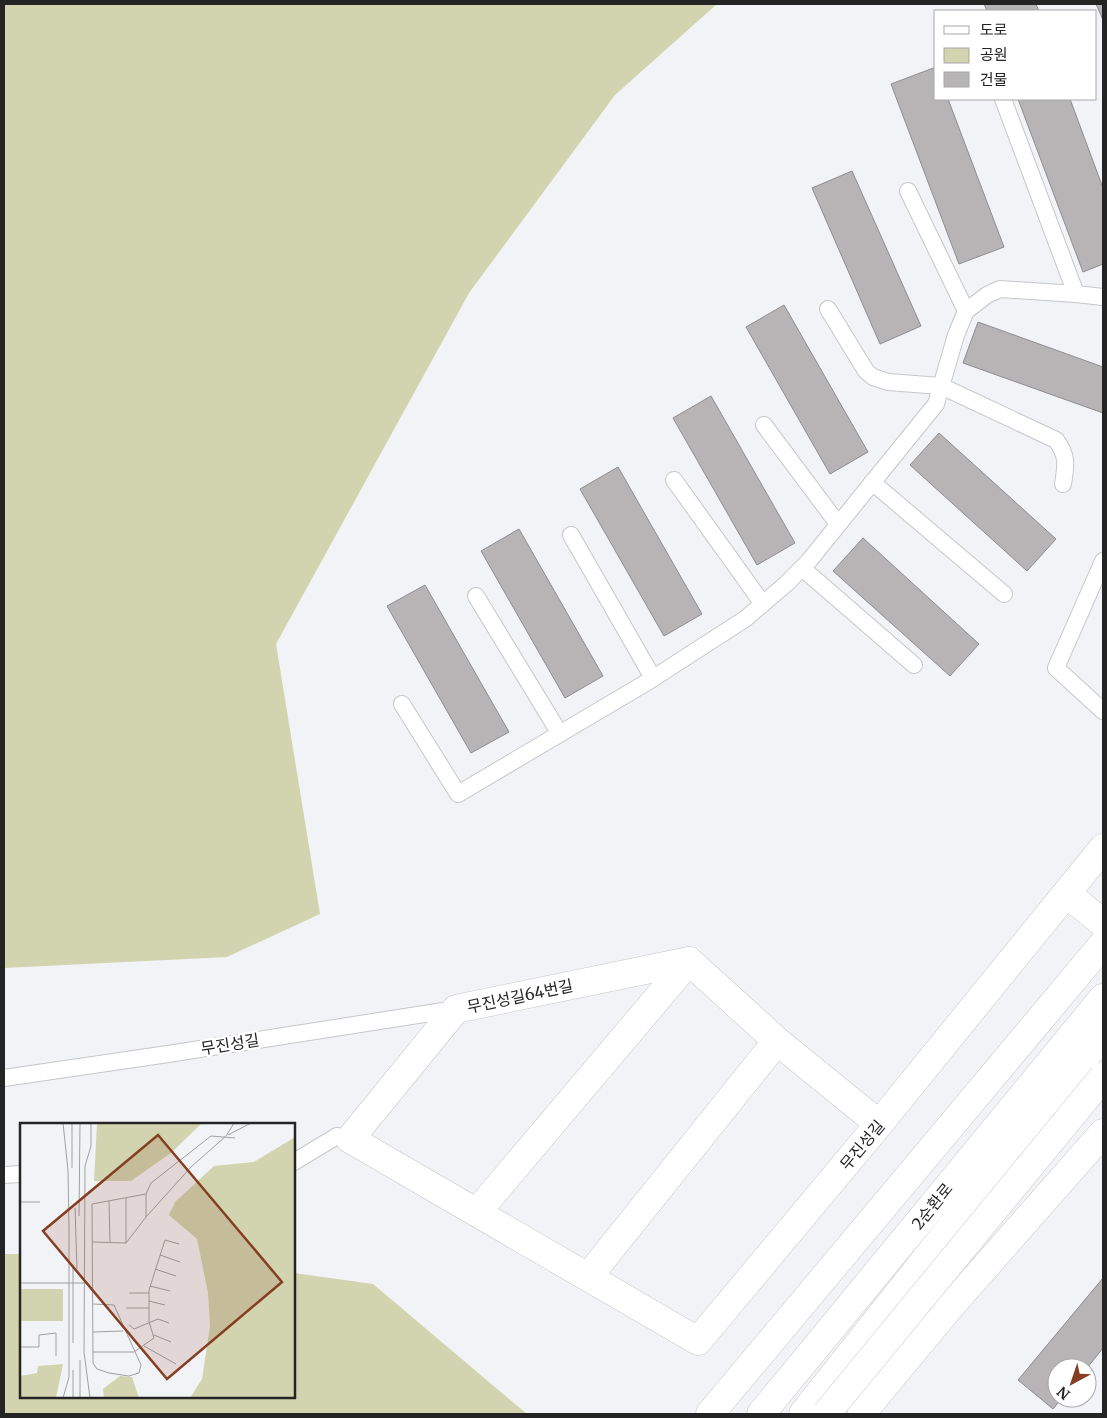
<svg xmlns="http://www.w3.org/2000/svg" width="1107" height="1418" font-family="Merriweather,'Noto Sans KR',serif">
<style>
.green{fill:#d1d4ae}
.building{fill:#b6b4b5;stroke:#8e8c8e}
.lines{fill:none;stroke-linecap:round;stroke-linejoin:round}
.service-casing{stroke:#c5c7c9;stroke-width:18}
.minor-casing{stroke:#c5c7c9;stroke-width:29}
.trunk-casing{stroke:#c5c7c9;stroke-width:29}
.service{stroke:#fff;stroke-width:16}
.minor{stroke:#fff;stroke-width:28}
.trunk{stroke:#fff;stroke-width:28}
.trunk-bridge-casing{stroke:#c5c7c9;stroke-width:29;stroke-linecap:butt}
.trunk-bridge{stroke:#fff;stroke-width:28}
.labels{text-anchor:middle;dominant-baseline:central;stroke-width:5;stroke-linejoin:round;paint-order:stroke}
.street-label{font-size:16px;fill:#242425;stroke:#fff}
.inset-road{fill:none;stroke:#a0a0a2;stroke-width:1}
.view{fill:#863e21;fill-opacity:0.15;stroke:#863e21;stroke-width:2.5}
.inset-edge{fill:none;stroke:#242425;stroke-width:2.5}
</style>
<rect width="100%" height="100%" fill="#f2f3f6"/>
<g class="green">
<polygon points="4,4 717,4 615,95 469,293 276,644 320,914 227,957 4,968"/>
<polygon points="4,1254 21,1254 21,1397 294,1397 294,1273 373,1284 527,1414 4,1414"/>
</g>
<g class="building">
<polygon points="984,4 1036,4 1039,11 987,11"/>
<polygon points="1096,4 1103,4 1103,20"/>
<polygon points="936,67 936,99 948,99 1004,247 959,264 891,84"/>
<polygon points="1018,99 1070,99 1103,188 1103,264 1083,272"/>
<polygon points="852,171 921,326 880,344 812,188"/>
<polygon points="784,305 868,452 830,474 746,327"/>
<polygon points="978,322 1103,367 1103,413 963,363"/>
<polygon points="711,396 795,543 757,565 673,418"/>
<polygon points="939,433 1056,539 1027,571 910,465"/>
<polygon points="618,467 702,614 664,636 580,489"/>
<polygon points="519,529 603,676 565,698 481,551"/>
<polygon points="863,538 979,644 950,676 833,571"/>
<polygon points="425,585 509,732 471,753 387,606"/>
<polygon points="1103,1278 1103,1348 1087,1368 1057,1368 1057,1398 1062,1398 1053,1409 1018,1380"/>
</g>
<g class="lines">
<defs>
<g id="service">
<polyline points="1003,99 1076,294"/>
<polyline points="908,191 966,311"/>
<path d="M828 309 866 371 873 377 888 382 941 386 1056 440C1068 456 1066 465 1063 484"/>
<polyline points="764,425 838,524"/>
<polyline points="674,480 763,604"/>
<polyline points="872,482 1004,594"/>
<polyline points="571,535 653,678"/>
<polyline points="1103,561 1056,668 1103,711"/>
<polyline points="802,568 914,665"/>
<polyline points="476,596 560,734"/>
<polyline points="402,704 458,794 649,681 745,619 786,584 808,562 936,404 956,335 966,311 987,295 1000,289 1076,294 1103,297"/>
<polyline points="4,1078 168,1054 456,1009"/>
<polyline points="294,1162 337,1136 350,1139"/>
<polyline points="4,1175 21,1174"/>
</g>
<g id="minor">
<polyline points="1067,894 1103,923"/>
<polyline points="879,1124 777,1041 689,961 456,1009 350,1139 698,1341 879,1124 1103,848"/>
<polyline points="477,1212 689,961"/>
<polyline points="588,1277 777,1041"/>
</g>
<g id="trunk">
<polyline points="710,1414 1103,944"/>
<polyline points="761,1414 1103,998"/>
<polyline points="803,1414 1103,1035"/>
<polyline points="861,1414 949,1308 1103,1133"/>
</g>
</defs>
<use href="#service" class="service-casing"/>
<use href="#minor" class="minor-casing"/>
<use href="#trunk" class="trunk-casing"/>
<use href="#service" class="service"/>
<use href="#minor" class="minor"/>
<use href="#trunk" class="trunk"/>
<defs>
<polyline id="trunk-bridge" points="826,1414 1103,1077"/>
</defs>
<use href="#trunk-bridge" class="trunk-bridge-casing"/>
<use href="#trunk-bridge" class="trunk-bridge"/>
</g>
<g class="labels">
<g class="street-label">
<text transform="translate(520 996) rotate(-12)">무진성길64번길</text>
<text transform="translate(230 1044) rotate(-9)">무진성길</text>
<text transform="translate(862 1145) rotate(-50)">무진성길</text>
<text transform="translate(932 1206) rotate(-51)">2순환로</text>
</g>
</g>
<g transform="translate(20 1123)">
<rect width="275" height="275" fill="#f2f3f6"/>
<path d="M77 0H182L151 30 111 58H74ZM275 14V275H170L182 256 190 203 188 170 177 116 149 92 155 79 194 43 234 39ZM0 166H43V198H0ZM43 241 36 275H0V253L17 250 18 243ZM100 253 112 254 119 275H84L83 266Z" fill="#d1d4ae"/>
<path class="inset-road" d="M43 0 48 47 49 106V254L43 275M52 0V45M208 12 231 0M89 78 90 119M0 79H20M55 85 57 146M59 93 60 0M126 94 171 44 206 13 214 0M72 119 106 120 126 94V71L131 60 191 13 215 15M106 120V75M140 132 160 139M53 142V220M135 146 156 153M0 160H68M130 163 150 168M109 170H129M129 178 145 182M73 181 94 182 121 242 119 250 109 253 89 250 77 246 73 240 72 81 126 71M106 185H129M109 202 114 206 138 196 149 200M73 209 103 208M134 212 151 219M124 223 156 241M0 224H19V212L36 210V233M73 229H114M114 229 134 215 129 199V167L145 117 159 121M60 237V275M53 275V247M70 275 64 229 65 43 71 23V0"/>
<path class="view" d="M138 12 262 159 147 256 23 108Z"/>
<rect width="275" height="275" class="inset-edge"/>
</g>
<rect width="1107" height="1418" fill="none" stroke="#242425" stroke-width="10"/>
<rect x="934" y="10" width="162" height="90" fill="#ffffff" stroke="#a7a7a8"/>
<rect x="944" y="26" width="25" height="8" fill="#ffffff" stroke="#a7a7a8"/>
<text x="980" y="35" font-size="15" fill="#242425">도로</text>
<rect x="944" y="48" width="25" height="15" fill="#d1d4ae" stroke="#a7a7a8"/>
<text x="980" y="60" font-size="15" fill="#242425">공원</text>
<rect x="944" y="72" width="25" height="15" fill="#b6b4b5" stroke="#a7a7a8"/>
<text x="980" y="85" font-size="15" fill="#242425">건물</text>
<g transform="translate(1072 1383) rotate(220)"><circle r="24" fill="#ffffff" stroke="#a7a7a8"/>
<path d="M0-4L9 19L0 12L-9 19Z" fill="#863e21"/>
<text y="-8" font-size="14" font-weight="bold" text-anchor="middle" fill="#242425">N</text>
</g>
</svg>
